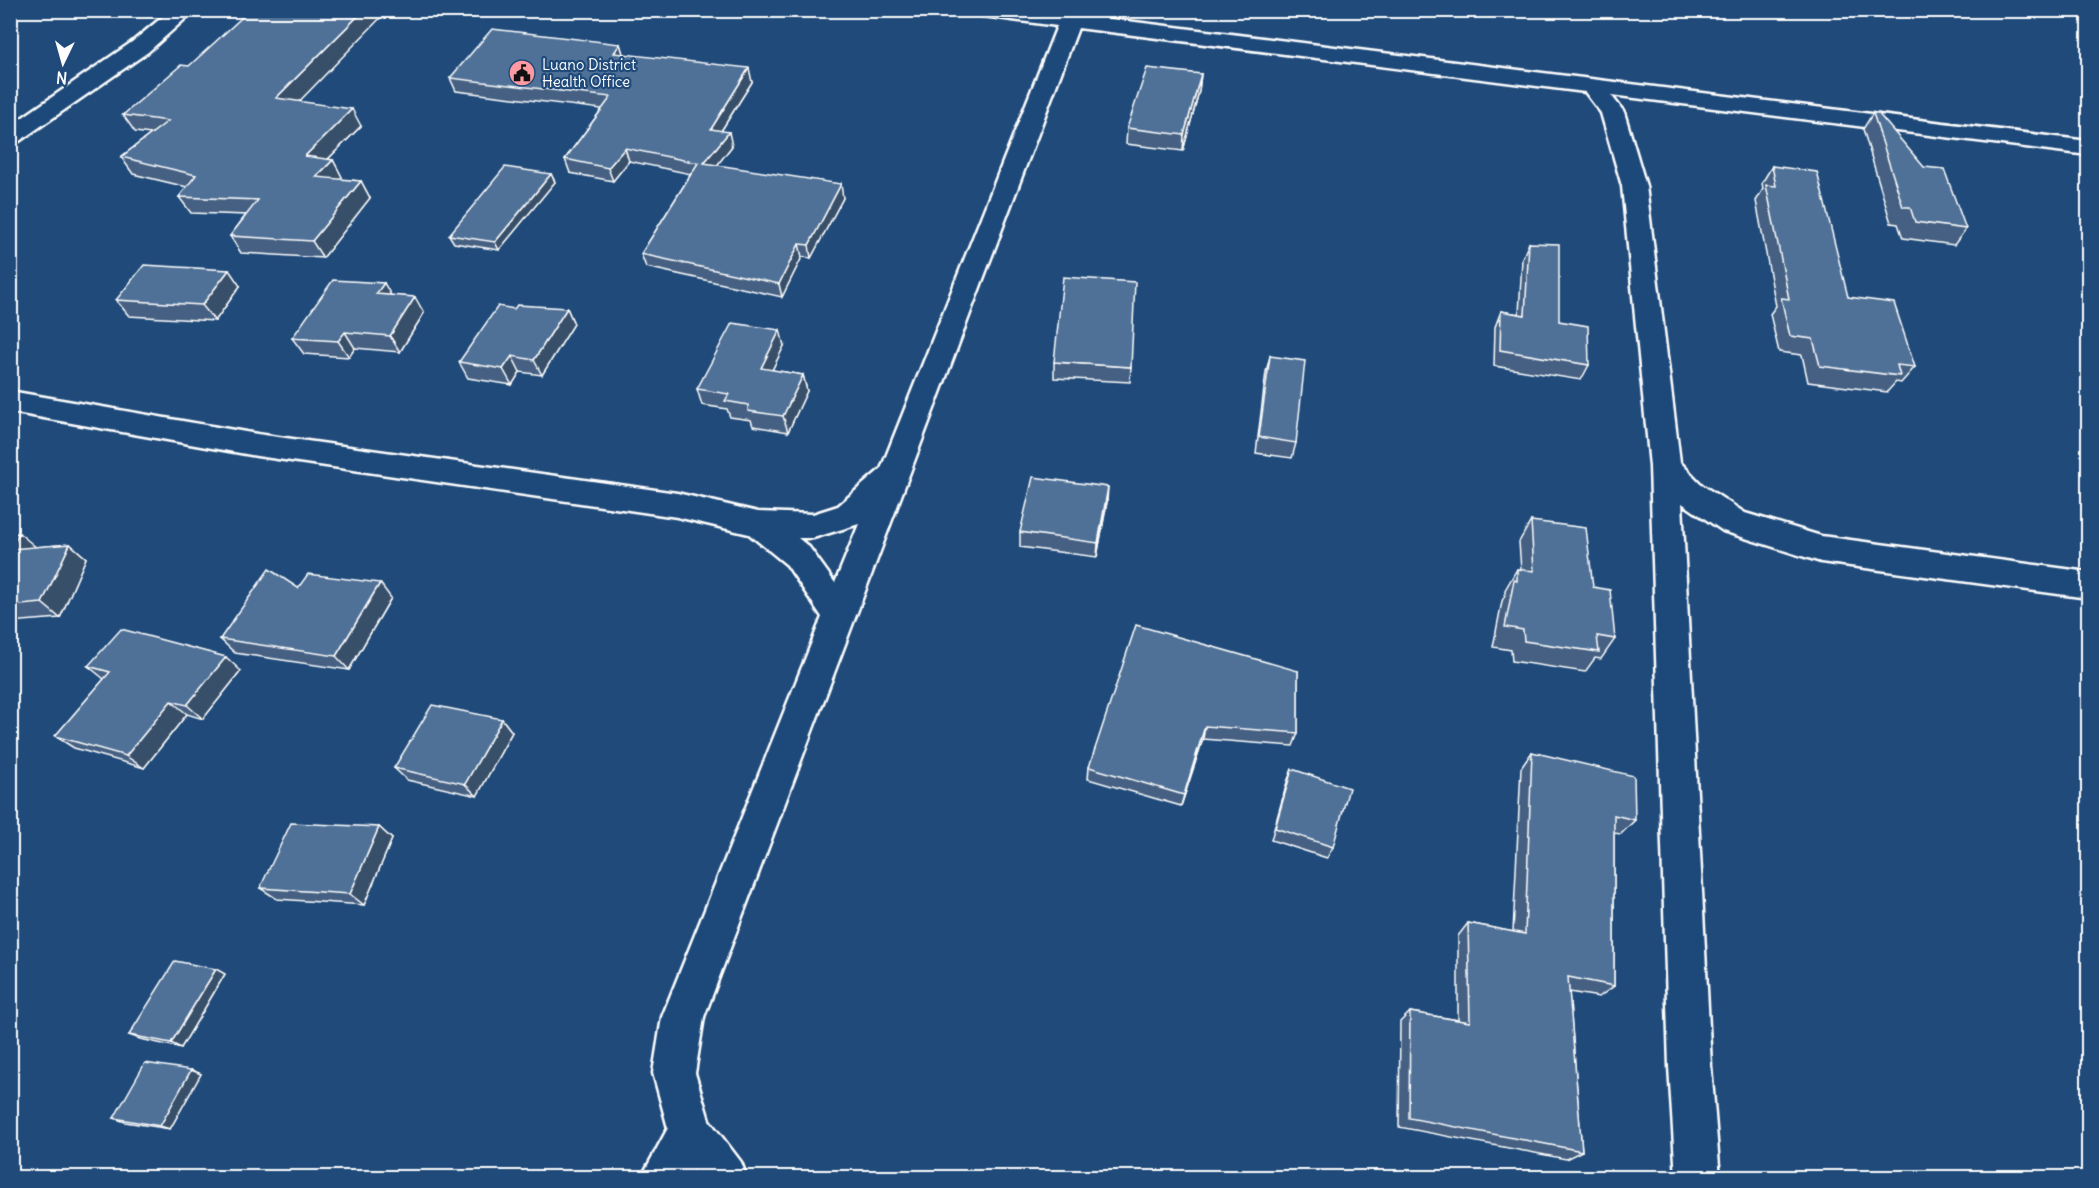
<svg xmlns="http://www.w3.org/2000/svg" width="2099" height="1188" font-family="Delius,sans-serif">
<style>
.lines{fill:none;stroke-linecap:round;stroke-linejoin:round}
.street-casing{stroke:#fff;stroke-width:5}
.street{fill:#1f4a7a;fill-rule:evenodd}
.wall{fill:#456182;stroke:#fff;stroke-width:1.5}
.shaded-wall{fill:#384f6a;stroke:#fff;stroke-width:1.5}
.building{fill:#507197;stroke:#fff;stroke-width:1.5}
.labels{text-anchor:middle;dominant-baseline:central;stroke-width:4.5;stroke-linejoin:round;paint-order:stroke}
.far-poi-label{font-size:15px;fill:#fff;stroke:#1f4a7a;text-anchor:start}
</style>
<rect width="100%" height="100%" fill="#1f4a7a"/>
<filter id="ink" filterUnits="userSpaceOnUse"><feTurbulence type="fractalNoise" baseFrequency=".0167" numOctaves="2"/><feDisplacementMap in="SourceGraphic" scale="12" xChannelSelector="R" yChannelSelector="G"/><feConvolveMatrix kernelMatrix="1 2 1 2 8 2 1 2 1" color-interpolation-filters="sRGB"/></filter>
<g filter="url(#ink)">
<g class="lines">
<defs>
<g id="street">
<polygon points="171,10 195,10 148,52 18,142 10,144 10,126 132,42"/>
<path d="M973 10H1039L2088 141V155L1611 95 1624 112 1646 186 1680 462 1702 485 1745 513 1821 536 2088 572V598L1821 562 1723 531 1682 503 1711 1066 1720 1178H1676L1669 1066 1650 466 1622 186 1601 113 1585 92 1078 28 704 1017 695 1073 709 1120 741 1162 747 1178H698L693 1170 688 1178H641L668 1128 653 1073 662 1017 822 617 787 565 749 534 677 517 257 456 10 412V391L257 434 677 493 758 512 813 514 838 506 881 469 1057 26 983 16 975 15ZM859 524 835 583 809 547 798 538H813Z"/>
</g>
</defs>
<use href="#street" class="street-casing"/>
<use href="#street" class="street"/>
</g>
<g class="wall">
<polygon points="620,44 623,54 752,82 721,131 732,146 717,165 843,198 811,258 802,257 782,297 646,267 641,254 691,174 629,161 613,181 570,173 565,159 602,109 456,91 450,78"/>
<polygon points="1201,74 1199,91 1183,151 1126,144 1127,128"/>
<polygon points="299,101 361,126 328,159 333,160 342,177 340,179 361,181 370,198 323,258 241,253 230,236 246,215 191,213 179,197 187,187 133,174 121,157 151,134 135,132 123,115"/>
<polygon points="1873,113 1966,229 1954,245 1903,238 1898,224 1891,223 1863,129"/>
<polygon points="1772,166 1848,297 1915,367 1901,383 1896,382 1887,392 1808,382 1802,355 1779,352 1770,314 1776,306 1756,201 1763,189 1762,183"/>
<polygon points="551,174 555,182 499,250 454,243 449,235"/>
<polygon points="1529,243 1559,321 1589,365 1581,380 1494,366 1495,327 1501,311 1519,314 1522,259"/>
<polygon points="384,283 391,296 424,313 400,352 355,348 349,357 304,354 292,338"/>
<polygon points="240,286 215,321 129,316 116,300"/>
<polygon points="567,308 574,324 542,375 520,372 512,385 468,378 459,362 514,309"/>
<polygon points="784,346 772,370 803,375 807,391 788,432 753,426 751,420 730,417 727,409 702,405 697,389"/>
<polygon points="1270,356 1296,443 1292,458 1256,453 1266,372"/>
<polygon points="1054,362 1131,367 1130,382 1054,378"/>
<polygon points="1107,502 1097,557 1020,547 1020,532"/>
<polygon points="1531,521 1593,587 1615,639 1601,659 1595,658 1585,672 1512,661 1511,650 1493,647 1502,601 1505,595 1505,590 1517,569 1521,570 1519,542"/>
<polygon points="10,534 35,547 70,544 86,558 60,618 10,622"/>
<polygon points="298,588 391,598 349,670 235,653 220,639"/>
<polygon points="88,666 241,671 203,719 187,714 144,768 74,748 55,736 104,679"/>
<polygon points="1298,671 1298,733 1293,746 1203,739 1181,806 1088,779 1089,767"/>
<polygon points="502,719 512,732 477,796 407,780 394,768"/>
<polygon points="1532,752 1635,820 1621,834 1614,833 1614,986 1599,997 1569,992 1582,1151 1566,1159 1399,1127 1400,1022 1410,1012 1458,1020 1458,936 1468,923 1513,932 1521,768"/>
<polygon points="1292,769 1333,847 1327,858 1271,840 1287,782"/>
<polygon points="379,827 392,839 364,905 277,899 260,888"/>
<polygon points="225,974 181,1048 140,1039 129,1035"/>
<polygon points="191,1070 201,1074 170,1129 125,1122 114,1118"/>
</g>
<g class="shaded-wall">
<polygon points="364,10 388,10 286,115 276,98"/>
<polygon points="620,44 624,57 614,53"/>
<polygon points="749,68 752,82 714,142 711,129"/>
<polygon points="1201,74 1199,91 1183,151 1184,135"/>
<polygon points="352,109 361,126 315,172 305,156"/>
<polygon points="729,132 732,146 708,177 704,163"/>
<polygon points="625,148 629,161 613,181 608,168"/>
<polygon points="333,160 342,177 326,193 316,177"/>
<polygon points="551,174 555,182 499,250 495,242"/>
<polygon points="361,181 370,198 323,258 312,241"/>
<polygon points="841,184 843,198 811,258 809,245"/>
<polygon points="799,244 802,257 782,297 779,284"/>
<polygon points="229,270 240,286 215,321 202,305"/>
<polygon points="384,283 393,299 376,294"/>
<polygon points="415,297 424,313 400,352 390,336"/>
<polygon points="567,308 574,324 542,375 534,360"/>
<polygon points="780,330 784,346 765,384 761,368"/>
<polygon points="345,332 355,348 349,357 338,341"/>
<polygon points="512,356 520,372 512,385 503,369"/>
<polygon points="803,375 807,391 788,432 783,416"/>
<polygon points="1108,487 1107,502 1097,557 1098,543"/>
<polygon points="19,533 37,548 11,549"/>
<polygon points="70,544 86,558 60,618 42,603"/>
<polygon points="380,583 391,598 349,670 336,656"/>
<polygon points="226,657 241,671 203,719 187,705"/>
<polygon points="171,701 187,714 144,768 126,756"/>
<polygon points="502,719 512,732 477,796 465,784"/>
<polygon points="1205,726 1203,739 1181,806 1184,795"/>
<polygon points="379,827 392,839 364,905 350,894"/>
<polygon points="216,969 225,974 181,1048 171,1043"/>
<polygon points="191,1070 201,1074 170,1129 160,1126"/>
</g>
<g class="building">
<polygon points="250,10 364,10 276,98 352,109 305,156 333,160 316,177 361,181 312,241 230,236 258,200 179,197 196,175 121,157 168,121 123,115 181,65 189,66"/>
<polygon points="492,29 620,44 614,53 749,68 711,129 729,132 704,163 841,184 809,245 799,244 779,284 641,254 698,163 625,148 608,168 565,159 611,97 450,78"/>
<polygon points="1147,68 1201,74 1184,135 1127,128"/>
<polygon points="1873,113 1878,113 1924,167 1944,169 1966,229 1915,222 1910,207 1903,207"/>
<polygon points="1772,166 1817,172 1848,297 1894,303 1915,367 1897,365 1900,376 1820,366 1813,339 1790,336 1781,298 1789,299 1766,185 1776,186"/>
<polygon points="505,167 551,174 495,242 449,235"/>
<polygon points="1529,243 1559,244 1559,321 1588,326 1589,365 1500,350 1501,311 1525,315"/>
<polygon points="144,265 229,270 202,305 116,300"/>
<polygon points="1063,277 1135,282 1131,367 1054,362"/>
<polygon points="333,280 384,283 376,294 415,297 390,336 345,332 338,341 292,338"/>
<polygon points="517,305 567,308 534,360 512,356 503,369 459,362 498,306 514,309"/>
<polygon points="732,323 780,330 761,368 803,375 783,416 748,411 748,405 725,401 729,394 697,389"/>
<polygon points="1270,356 1305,361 1296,443 1259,437"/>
<polygon points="1033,477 1108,487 1098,543 1020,532"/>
<polygon points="1531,521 1586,528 1593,587 1610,590 1615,639 1597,636 1599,652 1524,641 1523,630 1505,627 1514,580 1517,581 1517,569 1534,571"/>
<polygon points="19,533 11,549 70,544 42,603 10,606 10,534"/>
<polygon points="269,569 298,588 308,574 380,583 336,656 220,639"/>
<polygon points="1136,625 1298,671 1298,733 1205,726 1184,795 1089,767"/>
<polygon points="121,629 226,657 187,705 171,701 126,756 55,736 110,672 88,666"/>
<polygon points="432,705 502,719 465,784 394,768"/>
<polygon points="1532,752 1634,776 1635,820 1614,815 1614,986 1568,977 1582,1151 1409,1118 1410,1012 1470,1022 1468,923 1525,934"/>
<polygon points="1292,769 1349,788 1333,847 1275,828"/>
<polygon points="291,823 379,827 350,894 260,888"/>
<polygon points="175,961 216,969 171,1043 129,1035"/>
<polygon points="145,1063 191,1070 160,1126 114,1118"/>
</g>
</g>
<defs>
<symbol id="civic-disc" viewBox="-11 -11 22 22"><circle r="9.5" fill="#ff9aa2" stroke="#1f4a7a"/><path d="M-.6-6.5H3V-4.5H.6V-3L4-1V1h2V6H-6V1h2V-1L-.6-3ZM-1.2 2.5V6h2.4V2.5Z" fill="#111"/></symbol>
</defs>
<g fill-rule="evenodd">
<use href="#civic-disc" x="507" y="58" width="30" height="30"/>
</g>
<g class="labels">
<g class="far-poi-label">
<text x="542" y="64">Luano District<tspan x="542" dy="17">Health Office</tspan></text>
</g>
</g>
<rect width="2099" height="1188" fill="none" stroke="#1f4a7a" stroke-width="36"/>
<rect x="18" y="18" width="2063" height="1152" fill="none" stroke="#fff" stroke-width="2" filter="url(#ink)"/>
<g transform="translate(63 63) rotate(185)" stroke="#1f4a7a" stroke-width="4.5" paint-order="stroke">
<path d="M0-4.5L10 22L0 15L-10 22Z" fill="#ffffff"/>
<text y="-9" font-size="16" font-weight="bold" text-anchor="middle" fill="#ffffff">N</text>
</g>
</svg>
